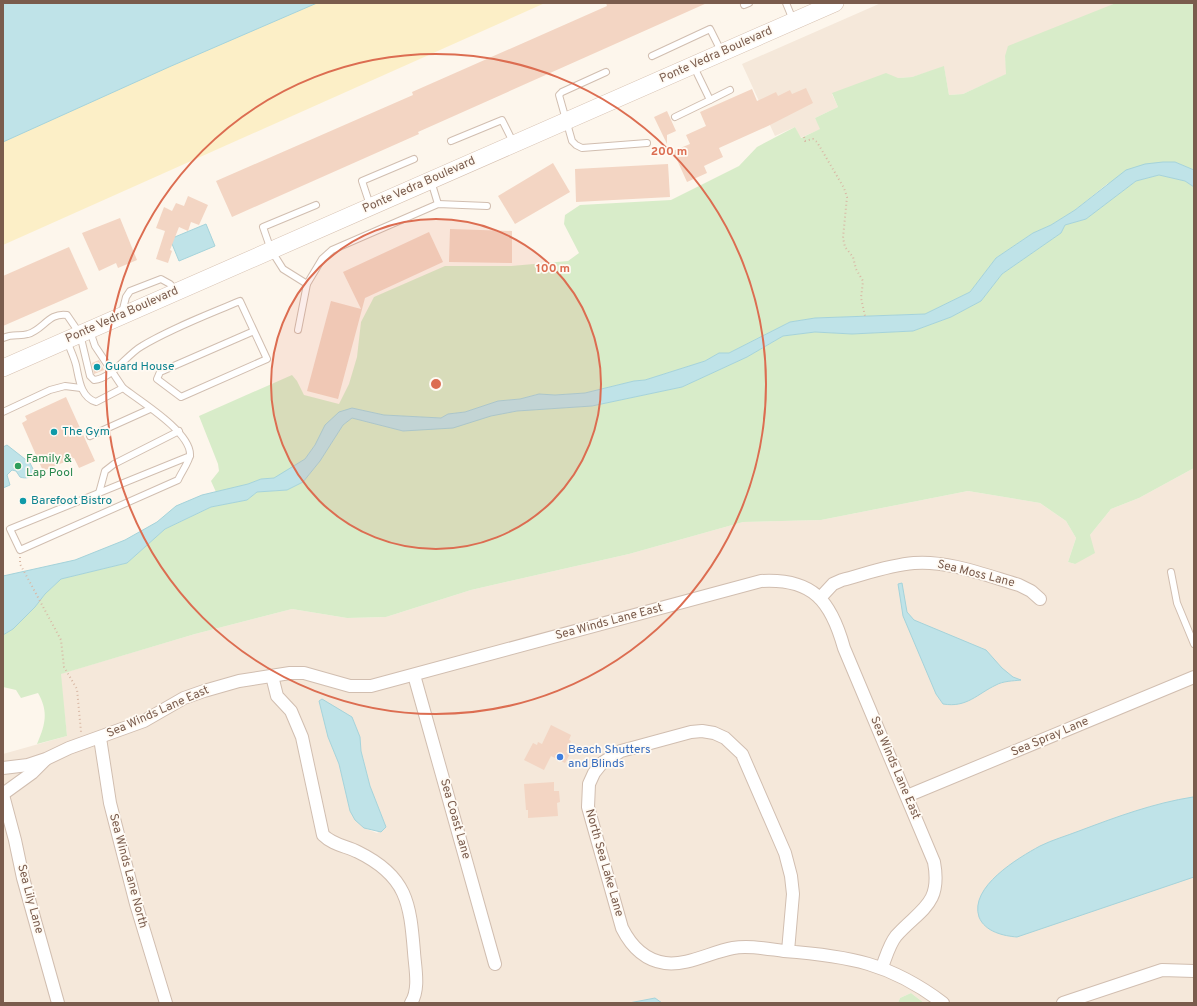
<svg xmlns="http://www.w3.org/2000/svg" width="1197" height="1006" font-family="Overpass,sans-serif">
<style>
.residential{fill:#f5e8da;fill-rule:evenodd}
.green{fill:#d8ecc9}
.sand{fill:#fcefc7}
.water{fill:#bfe3e8;stroke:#a5d3da}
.building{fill:#f3d5c3}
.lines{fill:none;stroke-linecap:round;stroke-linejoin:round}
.lane-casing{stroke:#d1beb0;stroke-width:8}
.street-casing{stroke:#d1beb0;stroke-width:14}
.secondary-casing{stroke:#d6c0b0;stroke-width:18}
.path{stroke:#d9b8a5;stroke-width:2;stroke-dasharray:1 3;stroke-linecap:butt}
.lane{stroke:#fff;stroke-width:6}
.street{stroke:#fff;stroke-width:12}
.secondary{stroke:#fff;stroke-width:17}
.ring{fill:none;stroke:#dc6d51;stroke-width:2}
.culture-dot{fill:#0f9aa8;stroke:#fffaf3;stroke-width:1.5}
.leisure-dot{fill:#2e9e5b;stroke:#fffaf3;stroke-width:1.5}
.shop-dot{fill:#3f7fe0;stroke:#fffaf3;stroke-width:1.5}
.labels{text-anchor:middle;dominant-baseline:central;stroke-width:3.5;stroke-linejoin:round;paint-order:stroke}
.street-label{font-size:12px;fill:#7a5c4d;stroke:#fffaf3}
.culture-label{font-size:12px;fill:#0d838f;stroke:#fffaf3;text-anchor:start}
.leisure-label{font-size:12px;fill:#27864d;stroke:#fffaf3;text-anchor:start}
.shop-label{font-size:12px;fill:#366cbe;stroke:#fffaf3;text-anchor:start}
.centre{fill:#dc6d51;stroke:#fffaf3;stroke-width:2}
.ring-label{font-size:12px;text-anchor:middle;font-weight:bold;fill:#dc6d51;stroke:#fffaf3;stroke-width:3.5;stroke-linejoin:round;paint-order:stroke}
</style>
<rect width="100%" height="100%" fill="#fdf6ec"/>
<g class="residential">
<polygon points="881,3 1116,3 1005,56 1007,74 963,94 949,95 944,67 912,77 898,78 832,94 838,107 815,118 821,129 800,138 795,127 775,136 742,64"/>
<path d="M1194 468V1003H924L911 993 900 998 898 1003H662L655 998 629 1003H3V754L67 736 60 674 195 634 292 609 347 618 386 617 471 590 629 554 743 522 821 520 968 491 1040 503 1066 521 1076 538 1068 562 1075 564 1090 535 1111 509 1139 498ZM319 701 352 717 360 737 361 751 370 786 386 827 377 833 364 828 350 811 339 764 328 736Z"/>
</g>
<g class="green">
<polygon points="1116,3 1194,3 1194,170 1175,162 1163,162 1107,184 1075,210 1051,225 1033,233 996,258 970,292 925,314 815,318 790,322 729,353 719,353 705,361 645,380 634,381 585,393 555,395 538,394 520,399 498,401 465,412 448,414 441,418 384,415 352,408 315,445 305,459 288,471 274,478 261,479 248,484 216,492 211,481 219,471 218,464 199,416 292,375 297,381 304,395 339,404 349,384 357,357 361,322 374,297 445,266 511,266 568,261 579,253 564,224 565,215 580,205 671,200 739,166 757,147 795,127 801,138 820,129 815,118 838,107 832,93 886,73 898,78 912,77 944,66 949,95 963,94 1006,74 1005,56 1008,46"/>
<path d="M1159 175 1185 181 1194 187V468L1139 498 1111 509 1090 535 1095 553 1075 564 1068 562 1076 538 1066 521 1040 503 968 491 821 520 743 522 629 554 471 590 386 617 347 618 292 609 195 634 61 674 67 736 37 744C45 725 49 712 38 693L21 698 16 690 3 687V635L13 629 35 607 45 594 61 579 127 563 165 529 211 507 247 500 257 492 287 490 303 482 320 461 343 425 352 418 403 431 517 411 592 406 682 387 747 357 783 336 815 332 852 334 913 331 951 317 981 301 1002 274 1061 233 1065 225 1086 219 1136 181Z"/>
<polygon points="911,993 924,1003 898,1003 900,998"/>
</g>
<polygon class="sand" points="317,3 545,3 3,245 3,142 169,67"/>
<g class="water">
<polygon points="3,3 317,3 169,67 3,142"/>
<polygon points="1163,162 1175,162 1194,170 1194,187 1185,181 1159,175 1136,181 1086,219 1065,225 1061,233 1002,274 981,301 951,317 913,331 852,334 815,332 783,336 747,357 682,387 592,406 517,411 491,416 453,428 403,431 352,418 343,425 320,461 303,482 287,490 257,492 247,500 211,507 165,529 127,563 61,579 45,594 35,607 13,629 3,635 3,576 75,560 125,540 157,522 176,506 202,495 248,484 261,479 274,478 305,459 315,445 325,425 339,412 352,408 384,415 441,418 448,414 465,412 498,401 520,399 539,394 555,395 585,393 634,381 645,380 705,361 719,353 729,353 790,322 815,318 925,314 970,292 996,258 1033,233 1051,225 1075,210 1126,170 1145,164"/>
<polygon points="206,224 215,246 179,261 170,239"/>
<path d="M7 445 30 463 34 471C32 478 26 479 20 477L16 471 12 470 7 475 10 485 3 488V447Z"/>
<path d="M902 583 907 612 914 620 986 650 1002 668 1013 677 1021 680C1013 681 1003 681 996 685 977 694 967 708 943 704L936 694 903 616 898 584Z"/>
<polygon points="322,699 352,717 360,737 361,751 370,786 386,827 381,832 364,828 355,820 350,811 339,764 328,737 319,701"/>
<path d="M1193 797H1194V877L1017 937C1004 936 985 932 979 917 969 887 1018 858 1040 846 1052 840 1066 836 1079 831 1116 817 1154 803 1193 797Z"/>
<polygon points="655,998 662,1003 629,1003"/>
</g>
<g class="building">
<polygon points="606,3 707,3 418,132 419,134 232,217 216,181 413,95 412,92 607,6"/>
<polygon points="806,88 813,103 768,126 719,148 723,157 704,166 707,173 687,182 673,151 690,144 686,135 706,126 700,112 752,89 757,101 776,92 778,96 790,90 792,94"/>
<polygon points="667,111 676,131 667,135 667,144 654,117"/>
<polygon points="553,163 570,192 515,224 498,196"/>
<polygon points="668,164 670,197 576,202 575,169"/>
<polygon points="188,196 208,205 199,225 191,222 188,231 179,227 170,250 172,251 168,263 156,259 165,231 156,228 164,207 172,211 176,203 184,206"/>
<polygon points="120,218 137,260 118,268 116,263 99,271 82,233"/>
<polygon points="450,229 512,231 512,263 449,262"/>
<polygon points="429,232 443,262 365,298 338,399 307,391 331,301 361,309 343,272"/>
<polygon points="69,247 88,289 3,326 3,276"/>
<polygon points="99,360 104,370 94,374 92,363"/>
<polygon points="66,397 95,461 79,468 74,458 43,471 22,423 27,420 25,416"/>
<polygon points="551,725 571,735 569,740 571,741 566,752 570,754 565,763 551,756 544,770 524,760 533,743 537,745 538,742 542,744"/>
<polygon points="554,782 554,791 559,791 560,802 557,803 558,816 528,818 528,810 526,810 524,784"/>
</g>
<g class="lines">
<defs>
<g id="lane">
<polyline points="786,3 793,20"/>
<polyline points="744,5 749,3"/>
<polyline points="652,56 710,29 721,51"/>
<polyline points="606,72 562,92 559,95 572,141 576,145 582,148 647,143"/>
<polyline points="710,100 730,90"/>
<polyline points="675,117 710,100 694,67"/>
<polyline points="451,141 502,120 513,142"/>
<polyline points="431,181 438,204"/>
<polyline points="316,205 263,227 271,250 283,269 307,284 322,259 332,250 438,204 487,206"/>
<polyline points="370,205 362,181 414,159"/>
<polyline points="122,313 126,297 130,291 161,279 170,284 176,290"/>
<polyline points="298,330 307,284"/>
<path d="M3 338C14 333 19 337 28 334 43 330 49 312 67 315L80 334 90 376 94 380C113 378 126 355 142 346 172 328 207 315 240 301L267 359 181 397 157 379 160 372 254 331"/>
<path d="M67 341C70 349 74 357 76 365 79 378 80 397 96 402L123 388 95 346 90 331"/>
<path d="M123 388C140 401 191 432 190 455 189 462 181 473 178 480L20 550 10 529 190 456"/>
<polyline points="3,412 50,390 65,386 81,388"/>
<polyline points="90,436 150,409"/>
<polyline points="99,493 105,471 114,464 179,431"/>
<polyline points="1171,572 1177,603 1194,644"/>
</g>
<g id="street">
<path d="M820 598 833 584 842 580C865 574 889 565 914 563 947 560 988 576 1019 585L1031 591 1040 599"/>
<polyline points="414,675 495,964"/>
<path d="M272 676 277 696 291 711 302 737 323 835C333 845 346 846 358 852 407 876 410 903 414 952 415 968 420 989 411 1003"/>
<polyline points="100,738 110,803 136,904 166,1003"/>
<path d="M3 768 28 765 46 759 69 748 144 721 184 698 204 691 239 681 290 673H304L350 686H371L761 581C813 578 831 601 844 648L934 862C942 905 920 909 896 936 889 945 886 957 882 967"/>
<polyline points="3,794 32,773 45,760"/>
<polyline points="3,795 15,840 23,878 58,1003"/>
<polyline points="907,796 1194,677"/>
<path d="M788 951 793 894 791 876 785 853 742 754 725 738 714 733 702 731 691 732 621 751 602 763 594 773 589 784 588 807 622 928C631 946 644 960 665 963 687 966 711 952 733 948 749 945 768 949 784 951 849 956 890 963 943 1003"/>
<polyline points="1063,1003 1162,970 1194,971"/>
</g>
<polyline id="secondary" points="3,368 835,3"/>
</defs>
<use href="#lane" class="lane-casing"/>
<use href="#street" class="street-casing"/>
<use href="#secondary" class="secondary-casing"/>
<g class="path">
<polyline points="804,137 805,141 813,139 817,142 844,188 847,197 843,238 845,247 853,257 856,269 863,281 861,298 865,316"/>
<polyline points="20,557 20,564 61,640 64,667 77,689 81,732"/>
</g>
<use href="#lane" class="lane"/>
<use href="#street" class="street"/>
<use href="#secondary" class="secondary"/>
</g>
<circle cx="436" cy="384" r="165" fill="#dc6d51" fill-opacity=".12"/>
<g class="ring">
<circle cx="436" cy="384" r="165"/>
<circle cx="436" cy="384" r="330"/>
</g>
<g class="culture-dot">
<circle cx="97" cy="367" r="4"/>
<circle cx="54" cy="432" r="4"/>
<circle cx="23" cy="501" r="4"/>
</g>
<circle class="leisure-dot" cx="18" cy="466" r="4"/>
<circle class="shop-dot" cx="560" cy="757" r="4"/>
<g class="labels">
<g class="street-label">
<text transform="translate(716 55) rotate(-24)">Ponte Vedra Boulevard</text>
<text transform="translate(419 185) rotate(-24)">Ponte Vedra Boulevard</text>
<text transform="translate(122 315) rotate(-24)">Ponte Vedra Boulevard</text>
<text transform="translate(976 574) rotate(14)">Sea Moss Lane</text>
<text transform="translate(609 622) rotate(-15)">Sea Winds Lane East</text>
<text transform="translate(158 712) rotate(-24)">Sea Winds Lane East</text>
<text transform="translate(1050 737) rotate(-23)">Sea Spray Lane</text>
<text transform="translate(895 768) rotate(67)">Sea Winds Lane East</text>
<text transform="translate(455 819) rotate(74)">Sea Coast Lane</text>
<text transform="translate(604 863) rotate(74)">North Sea Lake Lane</text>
<text transform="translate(128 871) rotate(75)">Sea Winds Lane North</text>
<text transform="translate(30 899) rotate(75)">Sea Lily Lane</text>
</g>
<g class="culture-label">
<text x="105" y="367">Guard House</text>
<text x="62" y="432">The Gym</text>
<text x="31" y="501">Barefoot Bistro</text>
</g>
<g class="leisure-label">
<text x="26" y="459">Family &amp;<tspan x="26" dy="14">Lap Pool</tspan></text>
</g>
<g class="shop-label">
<text x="568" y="750">Beach Shutters<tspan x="568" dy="14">and Blinds</tspan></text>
</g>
</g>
<circle cx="436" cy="384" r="6" class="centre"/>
<g class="ring-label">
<text x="669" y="155">200 m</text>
<text x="553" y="272">100 m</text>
</g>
<rect width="1197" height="1006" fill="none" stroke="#7a5c4d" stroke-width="8"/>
</svg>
